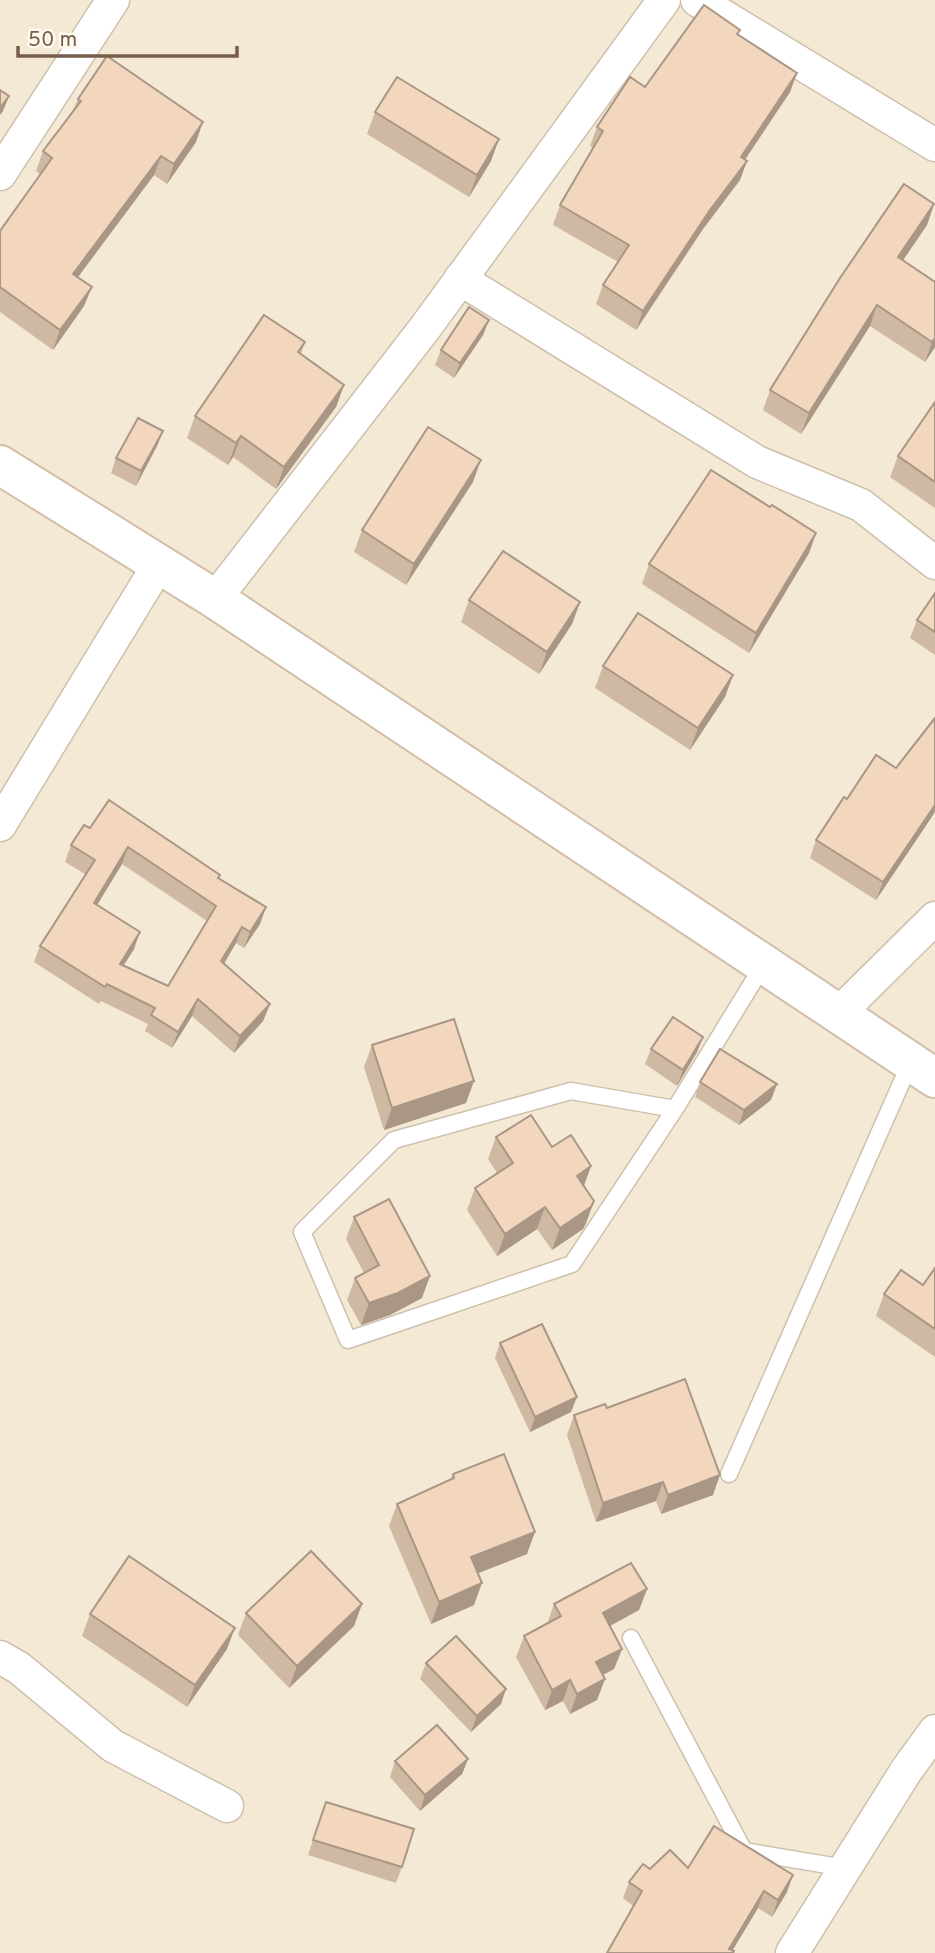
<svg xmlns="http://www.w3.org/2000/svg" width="935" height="1953" font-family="Overpass,sans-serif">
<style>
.residential{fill:#f4e9d5}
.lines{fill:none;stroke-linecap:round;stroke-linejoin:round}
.service-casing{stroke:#cfbfad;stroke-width:19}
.minor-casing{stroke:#cfbfad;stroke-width:35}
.secondary-casing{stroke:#d2bfaa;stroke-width:42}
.service{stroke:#fff;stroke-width:16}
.minor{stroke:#fff;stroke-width:32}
.secondary{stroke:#fff;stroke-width:38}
.wall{fill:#d0b9a3;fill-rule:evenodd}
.shaded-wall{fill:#a99685}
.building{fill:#f2d7be;stroke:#a99685;stroke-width:2;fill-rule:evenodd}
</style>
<rect width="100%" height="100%" fill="#fdf6e7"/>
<rect class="residential" x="0" y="0" width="935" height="1953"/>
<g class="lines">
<defs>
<g id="service">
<polyline points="675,1109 571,1091 394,1140 302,1232 348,1340 572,1264 675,1109 764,964"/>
<polyline points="729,1474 911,1061"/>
<polyline points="631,1638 744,1851 845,1868"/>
</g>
<g id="minor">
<polyline points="697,0 935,145"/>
<polyline points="0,174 113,0"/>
<polyline points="460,279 757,462 861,505 935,563"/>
<polyline points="215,599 425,328 664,0"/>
<polyline points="0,825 159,564"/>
<polyline points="839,1013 935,918"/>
<polyline points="0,1657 19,1668 113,1746 227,1806"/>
<polyline points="792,1953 906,1771 935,1731"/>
</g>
<polyline id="secondary" points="0,465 215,599 935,1078"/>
</defs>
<use href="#service" class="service-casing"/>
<use href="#minor" class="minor-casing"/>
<use href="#secondary" class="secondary-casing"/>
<use href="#service" class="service"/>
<use href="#minor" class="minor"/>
<use href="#secondary" class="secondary"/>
</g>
<g class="wall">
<polygon points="740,30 738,35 797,73 790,92 745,160 747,161 740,180 703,229 636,330 596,304 603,285 618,262 553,225 560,205 593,148 590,146 597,127 645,87"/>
<polygon points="78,99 196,142 167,184 154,175 78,277 84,306 53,350 0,312 0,231 40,174 36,171 43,151 73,110"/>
<polygon points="375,112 491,161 469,197 367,134"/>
<polygon points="934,204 927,225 903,260 935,282 935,347 925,362 870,326 801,434 763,410 770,390"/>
<polygon points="489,320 483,335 454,378 435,365 441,350"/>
<polygon points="305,342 301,354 344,385 336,407 276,489 233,457 228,465 187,438 195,416"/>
<polygon points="935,402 935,508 890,477 898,456"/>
<polygon points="163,431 157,446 136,486 111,473 116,458"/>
<polygon points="473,482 406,585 354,552 362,530"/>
<polygon points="770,507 816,533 809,553 749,653 642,584 649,564"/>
<polygon points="935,593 935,655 910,638 917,620"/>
<polygon points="469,600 580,602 572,624 539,674 461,622"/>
<polygon points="603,666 733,675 725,697 690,750 595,688"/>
<polygon points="847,799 935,805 935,811 933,815 876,900 810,858 816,840"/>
<path d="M90 828 219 878 266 907 260 924 244 948 236 943 224 964 270 1004 263 1021 234 1053 192 1016 172 1048 145 1031 148 1024 101 1001 99 1004 34 962 40 946 85 874 65 862 71 845ZM122 864 207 921 168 986 124 965 134 949 97 905Z"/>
<polygon points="703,1037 697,1052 677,1086 645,1064 651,1049"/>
<polygon points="372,1045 466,1103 384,1130 364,1067"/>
<polygon points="700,1082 771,1100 739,1125 695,1097"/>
<polygon points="496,1137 552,1147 591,1166 584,1186 594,1201 586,1223 583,1229 552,1250 537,1229 497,1256 467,1210 475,1188 497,1173 488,1159"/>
<polygon points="354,1217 422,1298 390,1315 361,1325 347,1300 355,1278 364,1273 346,1239"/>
<polygon points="935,1268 935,1357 876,1316 884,1294 923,1285"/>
<polygon points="500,1343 571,1412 530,1432 495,1358"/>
<polygon points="574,1415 713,1495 661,1514 656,1501 596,1522 567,1435"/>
<polygon points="453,1474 527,1554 478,1573 474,1605 431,1624 389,1526 397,1504 450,1480"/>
<polygon points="647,1589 639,1610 610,1626 622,1649 614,1669 603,1675 597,1700 570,1714 563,1701 545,1710 516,1657 524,1636 547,1624 554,1604"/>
<polygon points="362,1604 354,1626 289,1688 238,1635 246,1613"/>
<polygon points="90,1614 227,1649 187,1707 82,1636"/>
<polygon points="426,1663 501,1704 471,1732 420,1679"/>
<polygon points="468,1759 462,1774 420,1811 390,1777 395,1761"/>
<polygon points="326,1802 402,1867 396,1883 308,1855"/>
<polygon points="688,1868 787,1892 772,1917 758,1908 732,1950 633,1906 623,1898 629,1882 650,1869"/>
</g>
<g class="shaded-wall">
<polygon points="797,73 790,92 734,176 741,157"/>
<polygon points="9,96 3,111 0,115 0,108"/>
<polygon points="203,122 196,142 167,184 174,164"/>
<polygon points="499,139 491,161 469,197 477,175"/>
<polygon points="161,156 154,175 66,293 73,274"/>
<polygon points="747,161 740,180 703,229 636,330 643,311 710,210"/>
<polygon points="934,204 927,225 891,278 898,257"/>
<polygon points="92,287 84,306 53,350 60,330"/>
<polygon points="877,305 870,326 801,434 809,413"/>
<polygon points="489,320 483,335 454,378 460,363"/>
<polygon points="935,338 935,347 925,362 932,342"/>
<polygon points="344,385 336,407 276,489 284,467"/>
<polygon points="163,431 157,446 136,486 141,471"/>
<polygon points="241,436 233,457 228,465 236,443"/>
<polygon points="481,460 473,482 406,585 414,564"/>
<polygon points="816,533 809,553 749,653 756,633"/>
<polygon points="580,602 572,624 539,674 547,652"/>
<polygon points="733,675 725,697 690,750 698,728"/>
<polygon points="935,805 935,811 933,815 876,900 883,882"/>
<polygon points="128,847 122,864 88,920 94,903"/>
<polygon points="266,907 260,924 244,948 250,932"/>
<polygon points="242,927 236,943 215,978 221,961"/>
<polygon points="140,932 134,949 114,980 120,964"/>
<polygon points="198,999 192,1016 172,1048 178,1032"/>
<polygon points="270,1004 263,1021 234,1053 240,1036"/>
<polygon points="703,1037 697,1052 677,1086 683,1070"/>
<polygon points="474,1081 466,1103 384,1130 392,1108"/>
<polygon points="777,1084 771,1100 739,1125 744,1110"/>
<polygon points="591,1166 583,1188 577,1176"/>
<polygon points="594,1201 586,1223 583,1229 552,1250 560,1228"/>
<polygon points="545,1207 537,1229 497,1256 505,1234"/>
<polygon points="430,1276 422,1298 390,1315 361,1325 369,1303"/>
<polygon points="577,1397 571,1412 530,1432 535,1417"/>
<polygon points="720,1475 713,1495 661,1514 668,1495"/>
<polygon points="663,1482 656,1501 596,1522 603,1503"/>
<polygon points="535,1532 527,1554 463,1579 471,1557"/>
<polygon points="482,1583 474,1605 431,1624 439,1602"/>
<polygon points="647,1589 639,1610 595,1634 603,1613"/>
<polygon points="362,1604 354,1626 289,1688 297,1666"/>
<polygon points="235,1628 227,1649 187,1707 195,1685"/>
<polygon points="622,1649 614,1669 588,1683 596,1662"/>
<polygon points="605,1679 597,1700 570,1714 577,1694"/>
<polygon points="570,1680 563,1701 545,1710 552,1690"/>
<polygon points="506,1689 501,1704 471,1732 477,1716"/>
<polygon points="468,1759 462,1774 420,1811 425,1795"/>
<polygon points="793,1875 787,1892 772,1917 778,1900"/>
<polygon points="764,1891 758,1908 731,1953 729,1949"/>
</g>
<g class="building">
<polygon points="704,5 740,30 737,34 797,73 741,157 747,161 710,210 643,311 603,285 629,245 560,205 603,131 597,127 630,77 645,87"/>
<polygon points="107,56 203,122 174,164 161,156 73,274 92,287 60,330 0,287 0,231 52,158 43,151 81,101 78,99"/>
<polygon points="397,77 499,139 477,175 375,112"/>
<polygon points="0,90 9,96 0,108"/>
<polygon points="904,184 934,204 898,257 935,282 935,338 932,342 877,305 809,413 770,390 840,278"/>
<polygon points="469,307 489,320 460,363 441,350"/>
<polygon points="264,315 305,342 298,352 344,385 284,467 241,436 236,443 195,416"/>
<polygon points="935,402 935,482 898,456"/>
<polygon points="138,418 163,431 141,471 116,458"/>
<polygon points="428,427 481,460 414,564 362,530"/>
<polygon points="711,470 770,507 772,505 816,533 756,633 649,564"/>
<polygon points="503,551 580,602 547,652 469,600"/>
<polygon points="935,593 935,632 917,620"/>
<polygon points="638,613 733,675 698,728 603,666"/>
<polygon points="935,718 935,805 883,882 816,840 844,797 847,799 876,755 896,768"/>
<path d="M109 800 220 875 218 878 266 907 250 932 242 927 221 961 270 1004 240 1036 198 999 178 1032 151 1015 155 1008 107 984 105 987 40 946 95 860 71 845 84 825 90 828ZM128 847 216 906 168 986 120 964 140 932 94 903Z"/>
<polygon points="673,1017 703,1037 683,1070 651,1049"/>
<polygon points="454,1019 474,1081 392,1108 372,1045"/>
<polygon points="720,1049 777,1084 744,1110 700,1082"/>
<polygon points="531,1115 552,1147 571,1135 591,1166 577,1176 594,1201 591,1207 560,1228 545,1207 505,1234 475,1188 513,1163 496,1137"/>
<polygon points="389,1199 430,1276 398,1293 369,1303 355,1278 379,1265 354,1217"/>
<polygon points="935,1268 935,1329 884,1294 901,1270 923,1285"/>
<polygon points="542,1324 577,1397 535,1417 500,1343"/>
<polygon points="685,1379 720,1475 668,1495 663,1482 603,1503 574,1415 605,1404 607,1408"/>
<polygon points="504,1454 535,1532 471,1557 482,1583 439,1602 397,1504 454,1478 453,1474"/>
<polygon points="311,1551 362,1604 297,1666 246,1613"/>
<polygon points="129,1556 235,1628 195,1685 90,1614"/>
<polygon points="631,1563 647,1589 603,1613 622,1649 596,1662 605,1679 577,1694 570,1680 552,1690 524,1636 561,1616 554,1604"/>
<polygon points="456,1636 506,1689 477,1716 426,1663"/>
<polygon points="437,1725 468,1759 425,1795 395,1761"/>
<polygon points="326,1802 414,1829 402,1867 313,1840"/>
<polygon points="714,1826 793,1875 778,1900 764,1891 729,1949 734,1951 733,1953 607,1953 642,1891 629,1882 643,1864 650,1869 670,1850 688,1868"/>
</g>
<path d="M18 46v10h219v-10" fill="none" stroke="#775e4b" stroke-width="3.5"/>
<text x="28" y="46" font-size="21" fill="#775e4b" stroke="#fffaee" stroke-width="5" paint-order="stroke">50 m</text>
</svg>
